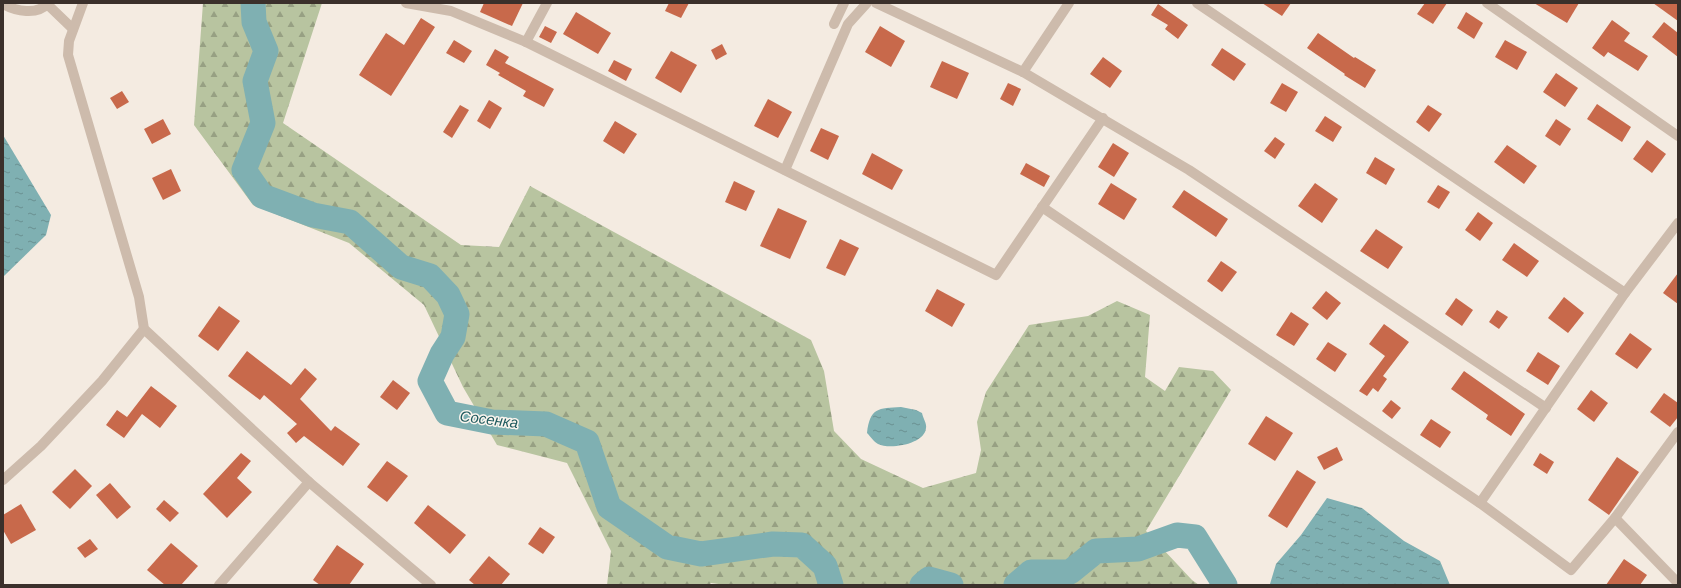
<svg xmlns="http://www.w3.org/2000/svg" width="1681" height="588" font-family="Helvetica,sans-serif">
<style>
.forest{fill:url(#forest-firs)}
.water{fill:url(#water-ripples)}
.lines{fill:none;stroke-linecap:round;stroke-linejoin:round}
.river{stroke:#7fb0b2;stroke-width:25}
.building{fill:#c8694b}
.minor{stroke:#cdbbac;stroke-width:10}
.labels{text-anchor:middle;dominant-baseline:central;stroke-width:3;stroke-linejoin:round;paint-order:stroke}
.water-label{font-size:15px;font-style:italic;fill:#1f5a5e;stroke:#fbf5ee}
</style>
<defs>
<pattern id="forest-firs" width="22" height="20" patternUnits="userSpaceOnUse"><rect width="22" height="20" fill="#b8c4a0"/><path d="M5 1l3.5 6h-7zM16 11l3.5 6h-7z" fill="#97a083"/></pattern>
<pattern id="water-ripples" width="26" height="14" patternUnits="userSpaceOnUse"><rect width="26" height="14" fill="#7fb0b2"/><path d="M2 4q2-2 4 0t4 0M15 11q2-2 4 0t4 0" fill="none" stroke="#699091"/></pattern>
</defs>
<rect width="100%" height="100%" fill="#f4ebe1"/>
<polygon class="forest" points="203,3 322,3 283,123 461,245 499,247 530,186 811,340 824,371 834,431 861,459 923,488 976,473 981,450 977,422 986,392 1029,325 1088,316 1117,301 1150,315 1145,377 1165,391 1179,367 1213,371 1231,390 1146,531 1192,580 1199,585 726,585 711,583 709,585 607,585 611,551 567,463 497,445 463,387 424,305 349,243 253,205 194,125"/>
<g class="water">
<polygon points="3,135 51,215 46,235 3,277"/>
<path d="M901 407 916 410 922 413C923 418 927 424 926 428 925 444 890 450 878 444 874 442 871 437 867 433 870 408 878 408 901 407Z"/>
<polygon points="1327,498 1362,508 1404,541 1440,561 1450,585 1272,585 1270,584 1276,564 1301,535"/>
</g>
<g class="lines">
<g class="river">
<polyline points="253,3 254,22 266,51 255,81 263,123 244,170 262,196 313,215 350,222 401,267 430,276 448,295 457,314 453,337 442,354 430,381 447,413 492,422 546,424 587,442 609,507 667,547 701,554 773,544 802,545 825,566 831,585"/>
<polyline points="922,585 929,579 951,585"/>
<polyline points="1016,585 1031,572 1070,572 1096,551 1138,549 1177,535 1195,537 1225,585"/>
</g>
</g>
<g class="building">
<polygon points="484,3 523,3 512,26 480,12"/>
<polygon points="669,3 689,3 681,18 665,11"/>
<polygon points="1262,3 1291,3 1282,16"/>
<polygon points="1425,3 1447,3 1433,24 1417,14"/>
<polygon points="1534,3 1579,3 1567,23"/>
<polygon points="1653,3 1678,3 1678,21"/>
<polygon points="1158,4 1188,25 1178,39 1165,29 1168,25 1151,15"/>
<polygon points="576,12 611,33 598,54 563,34"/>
<polygon points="1466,12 1483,23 1474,39 1457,28"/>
<polygon points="421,18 435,27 391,96 359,75 386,33 404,45"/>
<polygon points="1612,20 1630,33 1624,41 1648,56 1638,71 1608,52 1604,57 1592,48"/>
<polygon points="1664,22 1678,33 1678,57 1652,37"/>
<polygon points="545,26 557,32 551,43 539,37"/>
<polygon points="880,26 905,41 891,67 865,52"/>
<polygon points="1318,33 1354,58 1355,57 1376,70 1365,88 1344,75 1345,74 1307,48"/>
<polygon points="454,40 472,51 464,63 446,53"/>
<polygon points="1505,40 1527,52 1517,70 1495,57"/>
<polygon points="722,44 727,54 716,60 711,50"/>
<polygon points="1222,48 1246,64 1234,81 1211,65"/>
<polygon points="495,49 509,57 505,63 554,89 544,107 523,96 526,91 498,75 500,73 486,65"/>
<polygon points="671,51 697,65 681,93 655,78"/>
<polygon points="1103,57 1122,71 1110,88 1090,74"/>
<polygon points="614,60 632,69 626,81 608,71"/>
<polygon points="942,61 969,73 957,99 930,87"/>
<polygon points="1556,73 1578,88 1565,107 1543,92"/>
<polygon points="1008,83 1021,89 1013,106 1000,99"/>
<polygon points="1282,83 1298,92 1286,112 1270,103"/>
<polygon points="122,91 129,102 117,109 110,98"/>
<polygon points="768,99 792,112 778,138 754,126"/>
<polygon points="489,100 502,108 490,129 477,121"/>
<polygon points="1597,104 1631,127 1622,142 1587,119"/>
<polygon points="460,105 469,110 452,138 443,132"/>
<polygon points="1428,105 1442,114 1429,132 1416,122"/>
<polygon points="1325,116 1342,127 1333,142 1315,131"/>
<polygon points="163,119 171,134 152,144 144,129"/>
<polygon points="1556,119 1571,129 1560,146 1545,136"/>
<polygon points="615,121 637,134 624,154 603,141"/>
<polygon points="821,128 839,136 828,160 810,151"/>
<polygon points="1275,137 1285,144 1275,159 1264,151"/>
<polygon points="1647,140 1666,154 1652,173 1633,159"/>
<polygon points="1113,143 1129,153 1114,177 1098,167"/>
<polygon points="1507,145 1537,166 1524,184 1494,162"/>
<polygon points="872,153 903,170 892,190 862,174"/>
<polygon points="1375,157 1395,169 1386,185 1366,173"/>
<polygon points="1026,163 1050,176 1044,187 1020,174"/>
<polygon points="171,169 181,191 163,200 152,178"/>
<polygon points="734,181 755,191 746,211 725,202"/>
<polygon points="1111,183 1137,199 1124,220 1098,204"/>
<polygon points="1315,183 1338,199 1322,223 1298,206"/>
<polygon points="1438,185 1450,192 1439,209 1427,202"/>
<polygon points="1184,190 1228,219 1216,237 1172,207"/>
<polygon points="778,208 807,221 790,259 760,246"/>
<polygon points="1478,212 1493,223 1480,241 1465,230"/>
<polygon points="1376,229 1403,247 1388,269 1360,251"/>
<polygon points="840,239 859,248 845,276 826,268"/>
<polygon points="1514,243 1539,261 1527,277 1502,260"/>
<polygon points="1221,261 1237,272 1222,292 1207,281"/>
<polygon points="1678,273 1678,304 1663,293"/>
<polygon points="937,289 965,304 952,327 925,311"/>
<polygon points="1326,291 1341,303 1327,320 1312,308"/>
<polygon points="1564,297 1584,313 1568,333 1548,318"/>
<polygon points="1456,298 1473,310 1462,326 1445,314"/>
<polygon points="219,306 240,321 218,351 198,336"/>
<polygon points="1497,310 1508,317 1499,329 1489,322"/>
<polygon points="1291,312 1309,324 1294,346 1276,335"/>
<polygon points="1384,324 1409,342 1383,376 1387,379 1378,392 1373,388 1367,396 1359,391 1385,356 1369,344"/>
<polygon points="1630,333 1652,349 1637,369 1615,354"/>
<polygon points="1328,342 1347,354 1335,372 1316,359"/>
<polygon points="247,351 291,385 305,368 317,379 300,399 331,431 335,426 360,444 343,466 304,436 296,443 287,433 297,424 264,395 260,400 228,376"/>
<polygon points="1538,352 1560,366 1548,385 1526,371"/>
<polygon points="1464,371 1525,414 1511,436 1486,419 1488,415 1451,389"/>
<polygon points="393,380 410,393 397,410 380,397"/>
<polygon points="151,386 177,406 160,428 142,414 124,438 106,425 117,410 127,417"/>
<polygon points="1591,390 1608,403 1594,422 1577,409"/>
<polygon points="1664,393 1678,403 1678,417 1670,427 1650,412"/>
<polygon points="1391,400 1401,408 1392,419 1382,411"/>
<polygon points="1266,416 1293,433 1275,461 1248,444"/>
<polygon points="1431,419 1451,432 1440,448 1420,435"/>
<polygon points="1337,447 1343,460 1324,470 1317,457"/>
<polygon points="241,453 251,461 237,478 252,492 227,518 203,494"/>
<polygon points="1540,453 1554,462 1547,474 1533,465"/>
<polygon points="1617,457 1639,472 1609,515 1588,500"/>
<polygon points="387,461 408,476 387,502 367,487"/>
<polygon points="75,469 92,486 70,509 52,492"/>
<polygon points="1297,470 1316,482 1287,528 1268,516"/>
<polygon points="110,483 131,507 117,519 96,495"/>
<polygon points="164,500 179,513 170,522 156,509"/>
<polygon points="21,504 36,530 11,544 3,530 3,515"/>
<polygon points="428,505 466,535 450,554 414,523"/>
<polygon points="540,527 555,537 543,554 528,544"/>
<polygon points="90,539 98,549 85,558 77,548"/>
<polygon points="171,543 198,566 181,585 165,585 147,570"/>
<polygon points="337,545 364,564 349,585 320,585 313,580"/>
<polygon points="489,556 510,574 501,585 475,585 469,580"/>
<polygon points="1624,559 1647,575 1640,585 1606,585"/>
</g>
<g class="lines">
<g class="minor">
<polyline points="83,3 69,41 68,55 139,297 144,329 309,482 431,585"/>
<polyline points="406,3 451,11 526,42 996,275 1103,118"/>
<polyline points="876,3 1023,72 1189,170 1546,408"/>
<polyline points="1197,3 1625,293"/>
<polyline points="1487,3 1678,136"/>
<path d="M3 4C16 11 37 16 48 3"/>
<polyline points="47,4 73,29"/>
<polyline points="834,24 844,3"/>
<polyline points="526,42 547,3"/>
<polyline points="1023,72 1069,3"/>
<polyline points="785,170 848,24 867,3"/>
<polyline points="1042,207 1480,503 1571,570 1615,518 1678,432"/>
<polyline points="3,480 41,446 102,381 144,329"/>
<polyline points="1480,503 1625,293 1678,223"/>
<polyline points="1615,518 1678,583"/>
<polyline points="219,585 309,482"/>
</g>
</g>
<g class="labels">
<g class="water-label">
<text transform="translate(489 419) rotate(7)">Сосенка</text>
</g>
</g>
<rect width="1681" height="588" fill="none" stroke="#3b302b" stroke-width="8"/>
</svg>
